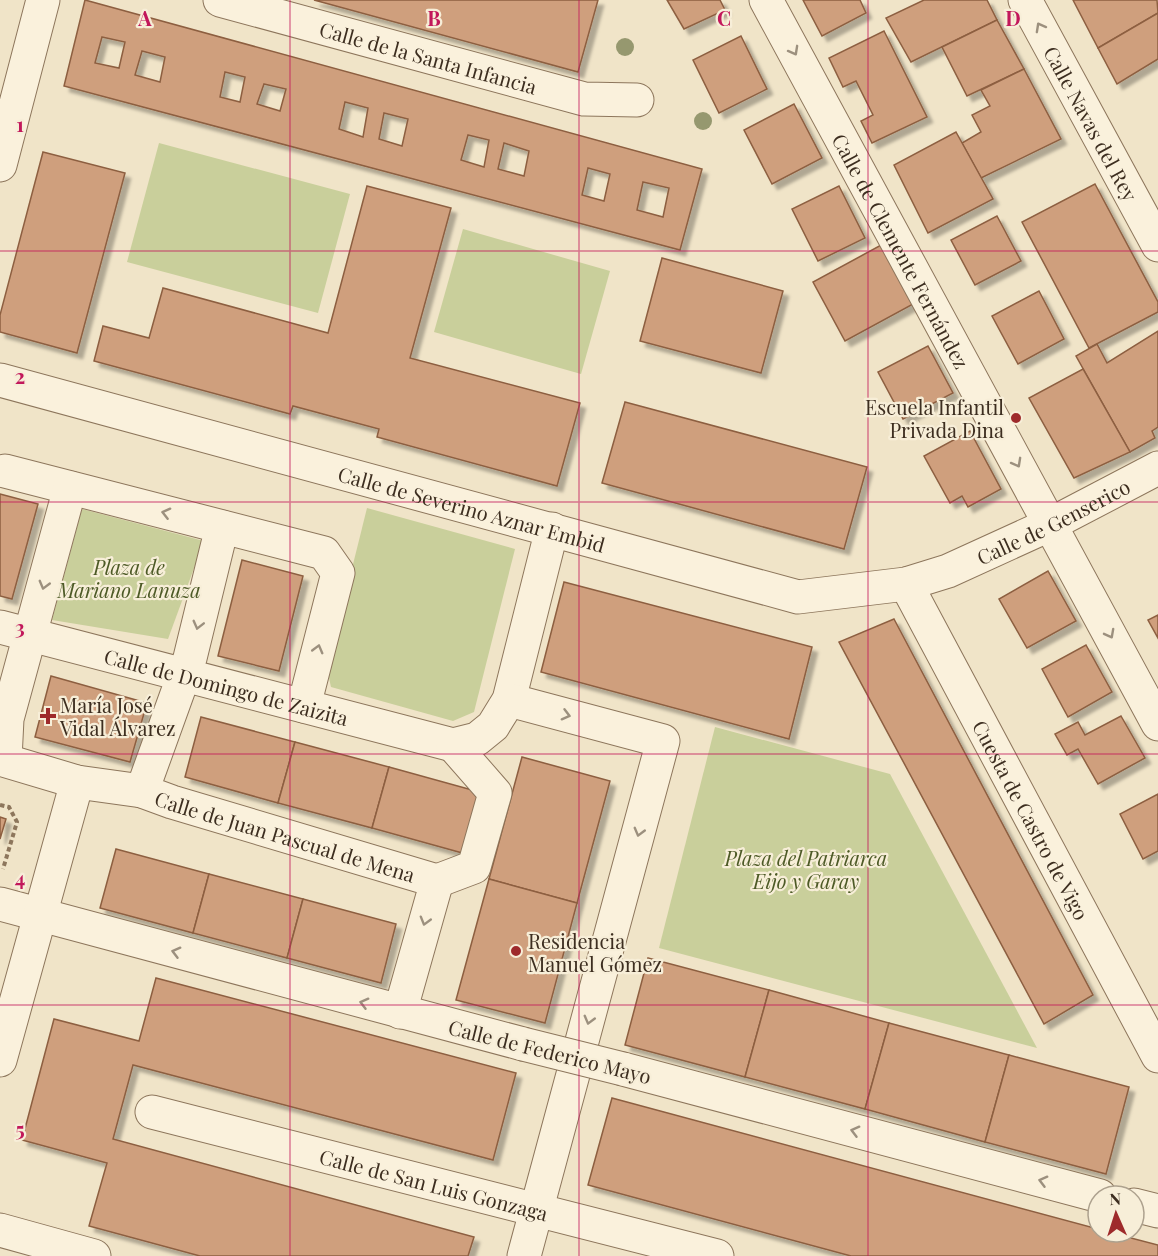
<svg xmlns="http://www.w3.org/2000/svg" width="1158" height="1256" font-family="'Playfair Display',serif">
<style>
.green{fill:#c9cf9b}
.building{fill:#cf9f7d;stroke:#8d5f41;stroke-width:1.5;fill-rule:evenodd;filter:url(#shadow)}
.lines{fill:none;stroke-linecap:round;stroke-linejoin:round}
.street-casing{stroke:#8d765c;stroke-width:35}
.path{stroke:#8d765c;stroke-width:4;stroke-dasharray:4.5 3;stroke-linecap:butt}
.street{stroke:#faf1dc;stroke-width:33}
.street-bridge-casing{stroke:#8d765c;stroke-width:35;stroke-linecap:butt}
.street-bridge{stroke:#faf1dc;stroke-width:33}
.tree{fill:#96986f}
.oneway{stroke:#9c907e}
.grid{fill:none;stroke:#c2185b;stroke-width:1.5;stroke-opacity:0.55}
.poi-dot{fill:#9e2a2b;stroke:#f7eed8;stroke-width:2}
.labels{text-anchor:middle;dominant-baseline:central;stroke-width:4.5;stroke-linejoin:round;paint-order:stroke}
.street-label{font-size:20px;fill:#3d2e20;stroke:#f7eed8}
.poi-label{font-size:20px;fill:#3d2e20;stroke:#f7eed8;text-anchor:start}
.park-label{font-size:20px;font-style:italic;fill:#4d5a26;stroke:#f7eed8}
.grid-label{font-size:20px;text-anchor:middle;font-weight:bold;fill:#c2185b;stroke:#f7eed8;stroke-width:4.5;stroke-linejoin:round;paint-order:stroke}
</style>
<defs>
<filter id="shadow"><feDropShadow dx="5.5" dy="5.5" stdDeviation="1.5" flood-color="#0004"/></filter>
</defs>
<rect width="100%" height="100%" fill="#f0e4c8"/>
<g class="green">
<polygon points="159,143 350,194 318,313 127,262"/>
<polygon points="463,229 610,271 581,374 434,332"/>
<polygon points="367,508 515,549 474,712 453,721 331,687 327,669"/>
<polygon points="82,509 204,541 168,639 52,620"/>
<polygon points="715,727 890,774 1037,1048 659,948"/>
</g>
<g class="building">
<path d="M85 0 702 169 680 250 64 86ZM102 37 125 42 119 68 95 63ZM142 51 165 57 160 82 135 75ZM225 72 245 77 240 102 220 97ZM264 84 286 89 280 111 257 104ZM345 102 368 108 363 137 339 129ZM384 113 408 119 402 146 379 139ZM468 135 489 140 484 167 461 160ZM504 143 529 151 524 176 498 169ZM588 168 610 174 604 201 582 195ZM643 182 669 188 663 217 637 210Z"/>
<polygon points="314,0 598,0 578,72"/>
<polygon points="667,0 720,0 725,10 684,29"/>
<polygon points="803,0 860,0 866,13 822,36"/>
<polygon points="924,0 987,0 997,20 911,62 886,18"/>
<polygon points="1073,0 1157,0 1158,13 1098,48"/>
<polygon points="1158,13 1158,59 1117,84 1098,48"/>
<polygon points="997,20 1024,69 967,96 942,47"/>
<polygon points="884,31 927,117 872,143 861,121 873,115 856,81 843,87 829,58"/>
<polygon points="741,36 767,89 719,113 693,60"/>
<polygon points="1024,69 1061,139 981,178 962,143 981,132 972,115 990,106 981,90"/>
<polygon points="794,104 822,158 772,184 744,130"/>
<polygon points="956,132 993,199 928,233 894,165"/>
<polygon points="43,152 125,173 77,353 0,332 0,315"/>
<polygon points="1095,184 1158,302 1158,312 1089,348 1022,222"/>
<polygon points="367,186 451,208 410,358 580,403 557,486 377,437 379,429 293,406 290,414 94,361 103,326 149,338 163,288 328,333"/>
<polygon points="839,186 865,238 818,261 792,209"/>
<polygon points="997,216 1021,261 975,285 951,240"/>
<polygon points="883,244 915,303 845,341 813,282"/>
<polygon points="662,258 783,291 761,373 640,341"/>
<polygon points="1039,291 1064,339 1018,364 992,316"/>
<polygon points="1158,331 1158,427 1152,431 1155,438 1130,452 1076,356 1097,344 1107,363"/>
<polygon points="928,346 953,393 903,419 878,372"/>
<polygon points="1083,369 1130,452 1074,478 1029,398"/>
<polygon points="625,402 867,467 844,549 602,483"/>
<polygon points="970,431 1001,489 968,507 962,496 950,503 924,456"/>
<polygon points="0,494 38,504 12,599 0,596"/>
<polygon points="242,560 303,576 279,671 218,656"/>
<polygon points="1048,571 1076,621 1027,648 999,599"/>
<polygon points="564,582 812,647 789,739 541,672"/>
<polygon points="1158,615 1158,638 1148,620"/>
<polygon points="894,619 1093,995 1044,1024 839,642"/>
<polygon points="1086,645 1112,692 1068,717 1042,669"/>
<polygon points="51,676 147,703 130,762 35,737"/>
<polygon points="1121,716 1145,758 1098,784 1078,749 1067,755 1055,734 1078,722 1085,735"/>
<polygon points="201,717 295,742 278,803 185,777"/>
<polygon points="295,742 389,767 372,828 278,803"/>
<polygon points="522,757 610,781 577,903 489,879"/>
<polygon points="389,767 483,793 466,854 372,828"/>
<polygon points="1158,794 1158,851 1143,859 1120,814"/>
<polygon points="0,817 6,819 0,839"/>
<polygon points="116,849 209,874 193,933 100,908"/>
<polygon points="209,874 303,899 287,958 193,933"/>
<polygon points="489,879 577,903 545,1023 456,1000"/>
<polygon points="303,899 396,924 381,983 287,958"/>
<polygon points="648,958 769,990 745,1077 625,1045"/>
<polygon points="156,978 516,1073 493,1160 133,1065 113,1139 474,1237 468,1256 200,1256 89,1226 107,1163 22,1140 54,1019 139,1041"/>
<polygon points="769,990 889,1023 865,1109 745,1077"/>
<polygon points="889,1023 1009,1055 985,1142 865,1109"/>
<polygon points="1009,1055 1129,1087 1106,1174 985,1142"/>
<polygon points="612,1098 1098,1229 1098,1232 1108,1232 1158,1245 1158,1256 851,1256 588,1185"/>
</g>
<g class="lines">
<defs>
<g id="street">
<path id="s1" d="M220 0 584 99 637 100"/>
<path id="s2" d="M766 0 1158 724"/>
<path id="s3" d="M1025 0 1158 245"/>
<polyline points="0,165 43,0"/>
<path id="s4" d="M0 380 798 597 906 584 948 571 1051 524 1158 468"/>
<polyline points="5,471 324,553 338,573 304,706"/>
<path id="s5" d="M906 584 1158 1056"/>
<path id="s6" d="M0 627 453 745 477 739 493 726 509 700 552 529"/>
<polyline points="509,700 663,741 524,1256"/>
<path id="s7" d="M0 759 77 782 142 791 172 802 437 881 400 1012"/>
<polyline points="5,759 7,719 70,488"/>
<polyline points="142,791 190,658 222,527"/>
<polyline points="437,881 474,867 495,793 453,745"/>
<polyline points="0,904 523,1044"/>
<polyline points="0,1060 77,782"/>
<polyline points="623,1069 1100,1196"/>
<path id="s8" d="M152 1112 717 1256"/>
<polyline points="1134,1205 1158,1211"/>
<polyline points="0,1230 94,1256"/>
</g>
</defs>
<use href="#street" class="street-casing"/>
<polyline class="path" points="0,805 9,807 17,822 3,869"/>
<use href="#street" class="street"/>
<defs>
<polyline id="street-bridge" points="523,1044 623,1069"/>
</defs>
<use href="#street-bridge" class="street-bridge-casing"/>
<use href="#street-bridge" class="street-bridge"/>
</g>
<g class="tree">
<circle cx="625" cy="47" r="9"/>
<circle cx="703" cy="121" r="9"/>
</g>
<defs><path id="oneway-chevron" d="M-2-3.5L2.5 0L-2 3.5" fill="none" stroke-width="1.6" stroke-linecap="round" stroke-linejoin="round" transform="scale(1.5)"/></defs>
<g class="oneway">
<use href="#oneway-chevron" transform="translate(1040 27) rotate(-119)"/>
<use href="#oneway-chevron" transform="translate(794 51) rotate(61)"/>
<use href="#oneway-chevron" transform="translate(1017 463) rotate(61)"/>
<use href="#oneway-chevron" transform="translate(166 513) rotate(-166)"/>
<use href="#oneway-chevron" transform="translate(44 585) rotate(105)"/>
<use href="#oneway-chevron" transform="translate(198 625) rotate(104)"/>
<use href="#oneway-chevron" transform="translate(1110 634) rotate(62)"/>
<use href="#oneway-chevron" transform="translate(318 649) rotate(-75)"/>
<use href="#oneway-chevron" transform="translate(566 715) rotate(15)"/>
<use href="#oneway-chevron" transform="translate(639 832) rotate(105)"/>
<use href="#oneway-chevron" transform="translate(425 921) rotate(106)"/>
<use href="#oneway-chevron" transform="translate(176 952) rotate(-165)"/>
<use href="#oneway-chevron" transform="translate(364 1003) rotate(-165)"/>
<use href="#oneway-chevron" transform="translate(589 1020) rotate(105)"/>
<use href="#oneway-chevron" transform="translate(855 1131) rotate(-165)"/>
<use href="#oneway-chevron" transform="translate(1043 1181) rotate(-165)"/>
</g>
<path class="grid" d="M290 0V1256M579 0V1256M868 0V1256M0 251H1158M0 502H1158M0 754H1158M0 1005H1158"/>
<g class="poi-dot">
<circle cx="1016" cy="418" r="6"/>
<path d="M45 707h6v6h6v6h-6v6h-6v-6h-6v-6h6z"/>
<circle cx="516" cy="951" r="6"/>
</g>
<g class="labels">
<g class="street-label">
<text stroke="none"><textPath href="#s1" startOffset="216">Calle de la Santa Infancia</textPath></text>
<text stroke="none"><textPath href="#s3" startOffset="140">Calle Navas del Rey</textPath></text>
<text stroke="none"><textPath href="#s2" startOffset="285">Calle de Clemente Fernández</textPath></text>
<text stroke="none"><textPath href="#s4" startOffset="489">Calle de Severino Aznar Embid</textPath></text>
<text stroke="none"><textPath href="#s4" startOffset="1096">Calle de Genserico</textPath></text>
<text stroke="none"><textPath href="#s6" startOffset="234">Calle de Domingo de Zaizita</textPath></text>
<text stroke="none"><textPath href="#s5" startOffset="267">Cuesta de Castro de Vigo</textPath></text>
<text stroke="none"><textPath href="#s7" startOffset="296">Calle de Juan Pascual de Mena</textPath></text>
<text transform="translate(550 1051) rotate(14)">Calle de Federico Mayo</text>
<text stroke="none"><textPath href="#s8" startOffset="291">Calle de San Luis Gonzaga</textPath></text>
</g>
<g class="poi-label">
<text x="1004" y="406" text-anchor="end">Escuela Infantil<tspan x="1004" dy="23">Privada Dina</tspan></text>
<text x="60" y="704">María José<tspan x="60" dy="23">Vidal Álvarez</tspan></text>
<text x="528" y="940">Residencia<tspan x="528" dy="23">Manuel Gómez</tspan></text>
</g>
<g class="park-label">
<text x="129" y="566">Plaza de<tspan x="129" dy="23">Mariano Lanuza</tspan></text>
<text x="806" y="857">Plaza del Patriarca<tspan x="806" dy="23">Eijo y Garay</tspan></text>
</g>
</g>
<g class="grid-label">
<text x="145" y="26">A</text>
<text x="434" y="26">B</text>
<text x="724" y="26">C</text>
<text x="1013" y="26">D</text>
<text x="20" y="132">1</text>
<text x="20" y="384">2</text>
<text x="20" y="635">3</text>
<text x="20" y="886">4</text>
<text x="20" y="1137">5</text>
</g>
<g transform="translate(1116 1214) rotate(357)"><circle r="28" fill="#f7eed8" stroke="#ada18e" stroke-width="1.5"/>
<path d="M0-4.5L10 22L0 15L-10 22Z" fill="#9e2a2b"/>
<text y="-9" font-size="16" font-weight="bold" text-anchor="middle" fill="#3d2e20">N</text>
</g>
</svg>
